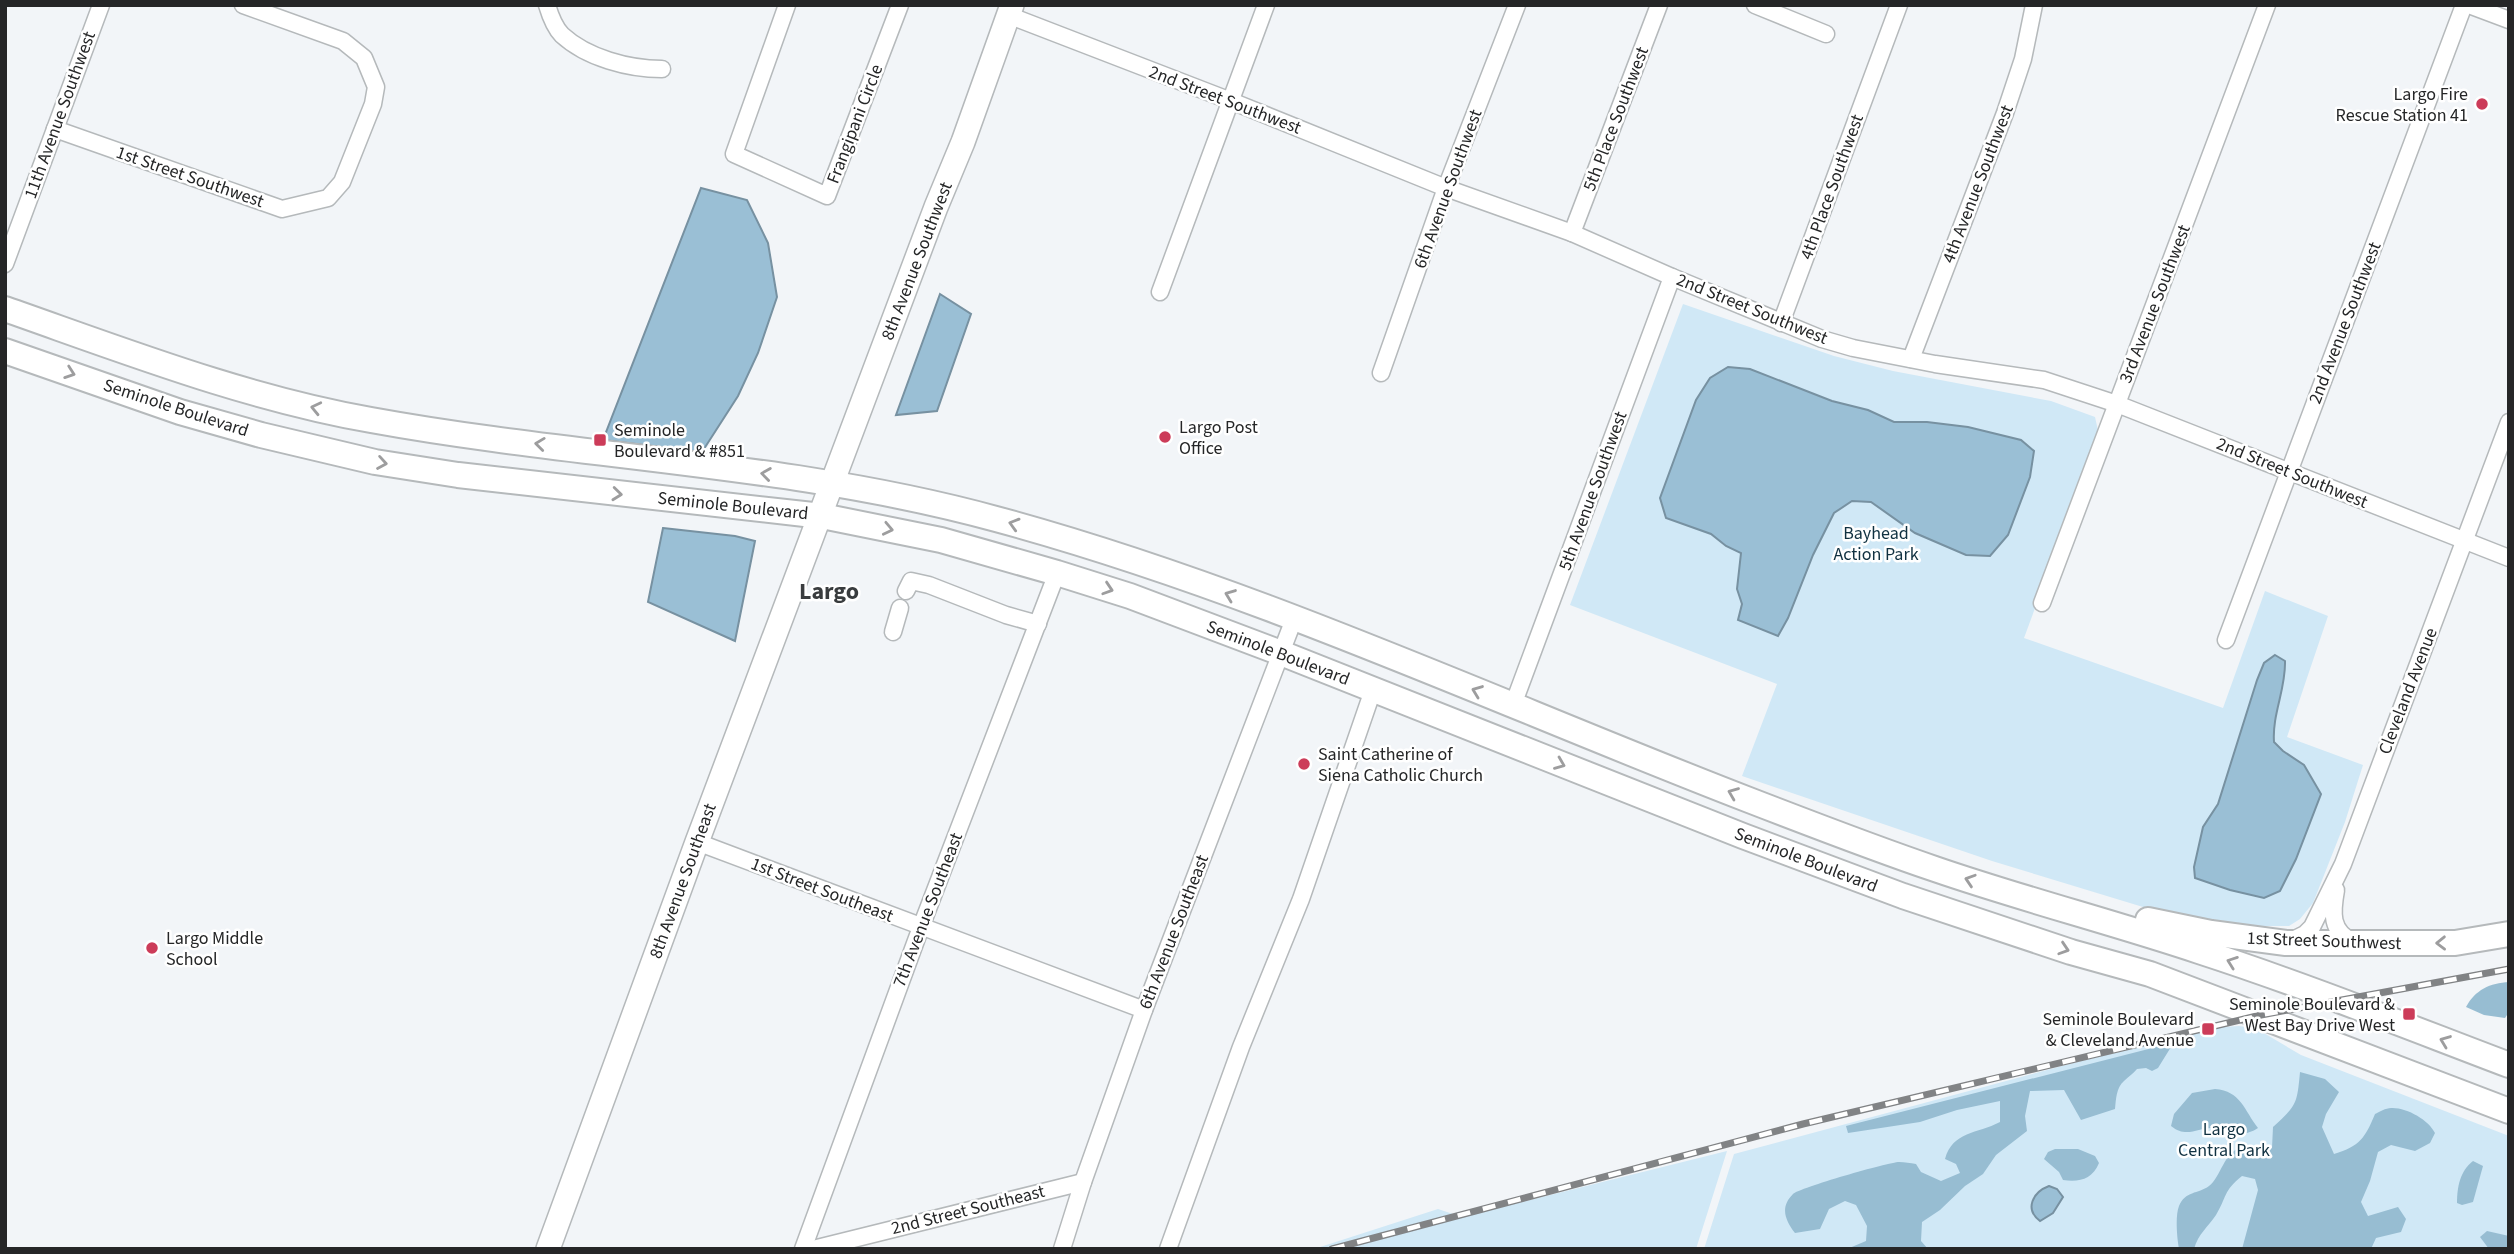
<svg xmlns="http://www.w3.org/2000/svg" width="2514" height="1254" font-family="'Source Sans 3',sans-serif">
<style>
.green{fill:#d0e8f6}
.forest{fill:#97bdd2}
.water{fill:#9abfd5;stroke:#7791a1;stroke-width:2}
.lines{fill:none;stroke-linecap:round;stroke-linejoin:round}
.street-casing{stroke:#b5b9bb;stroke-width:19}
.secondary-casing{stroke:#b5b9bb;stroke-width:26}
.primary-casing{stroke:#b5b9bb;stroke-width:28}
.street{stroke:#fff;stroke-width:16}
.secondary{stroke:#fff;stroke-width:23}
.primary{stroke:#fff;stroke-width:24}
.rail-casing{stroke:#818385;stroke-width:7}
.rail{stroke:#fff;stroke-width:4.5;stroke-dasharray:13;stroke-linecap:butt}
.oneway{stroke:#9d9d9e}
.poi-dot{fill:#cc3c59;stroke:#fff;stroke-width:2.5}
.labels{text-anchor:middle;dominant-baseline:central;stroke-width:5;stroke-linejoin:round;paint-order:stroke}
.poi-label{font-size:18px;fill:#252627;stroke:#fff;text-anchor:start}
.street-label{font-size:18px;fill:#252627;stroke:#fff}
.park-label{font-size:18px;fill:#103141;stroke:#fff}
.district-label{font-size:24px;font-weight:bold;fill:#393c3e;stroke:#fff}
</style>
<rect width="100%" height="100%" fill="#f2f5f8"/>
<g class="green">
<polygon points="1683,304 1834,356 1893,371 2051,401 2095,417 2099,435 2024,638 2223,708 2265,591 2328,616 2287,737 2363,765 2345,822 2313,903 2300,919 2289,926 2245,926 2200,920 2180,913 2143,907 1992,861 1742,776 1777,684 1570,605"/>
<polygon points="2239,1026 2257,1029 2301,1055 2509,1136 2509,1249 1704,1249 1734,1154 2073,1063 2223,1027"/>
<polygon points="1727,1151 1696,1249 1314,1249 1438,1209 1462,1217"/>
</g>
<g class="forest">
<path d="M2509 982V1012L2505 1018 2484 1015 2466 1007C2475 990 2490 983 2509 982Z"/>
<path d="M2168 1044 2171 1047 2158 1068 2152 1071 2146 1068 2137 1069C2133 1074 2129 1076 2124 1081 2116 1088 2116 1100 2115 1109L2081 1120 2064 1090 2030 1091 2025 1116 2027 1131 1996 1155 1983 1174 1965 1186 1940 1210 1922 1222 1921 1241 1928 1249H1847L1866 1241 1867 1226 1856 1205 1845 1201 1829 1209 1820 1229 1795 1233C1786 1221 1779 1208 1793 1194 1799 1188 1889 1162 1899 1162 1905 1162 1910 1163 1916 1164L1921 1172 1941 1181 1960 1173 1956 1164 1945 1159C1953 1131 1977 1134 2000 1122V1101L1957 1110 1920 1122 1848 1133 1846 1126Z"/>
<path d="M2300 1072 2325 1079 2339 1092 2326 1114 2322 1127 2334 1154C2360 1146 2365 1138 2375 1114 2379 1112 2386 1108 2391 1108 2406 1107 2429 1120 2435 1133L2430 1143 2415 1151 2391 1145 2378 1152 2370 1181 2361 1202 2368 1216 2398 1207 2406 1219 2401 1232 2376 1238 2371 1249H2242L2258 1190 2255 1179 2242 1176C2223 1191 2227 1197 2216 1215 2208 1227 2198 1234 2194 1249H2179C2177 1238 2175 1216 2179 1206 2185 1191 2198 1194 2209 1186 2221 1177 2224 1152 2240 1148 2250 1146 2261 1151 2272 1148L2273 1127C2297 1105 2297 1104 2300 1072Z"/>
<path d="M2215 1089C2241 1091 2244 1110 2258 1128 2239 1140 2233 1129 2214 1128 2198 1127 2187 1139 2171 1126L2174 1114 2192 1093Z"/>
<path d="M2055 1149H2078L2095 1156 2099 1163C2092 1180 2079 1182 2063 1180L2059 1172 2044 1159 2048 1152Z"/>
<path d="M2473 1161 2483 1166 2473 1202 2462 1205 2457 1203C2457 1187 2460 1171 2473 1161Z"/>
<polygon points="2487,1231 2509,1236 2509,1249 2489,1249 2480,1237"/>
</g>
<g class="water">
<polygon points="701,188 747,200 768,243 777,297 758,353 738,396 702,452 603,440"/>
<polygon points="940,294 971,314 937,411 896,415"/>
<polygon points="1728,367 1750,369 1832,401 1868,410 1894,422 1927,422 1968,427 2021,440 2034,451 2030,477 2008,535 1990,556 1966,555 1915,533 1871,502 1852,501 1834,513 1813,555 1788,618 1778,636 1738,620 1742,604 1737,589 1741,553 1726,546 1711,534 1666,518 1660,498 1696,400 1710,378"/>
<polygon points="663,528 735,536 755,541 735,641 648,602"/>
<path d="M2275 655 2285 661C2286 689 2272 714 2274 742L2283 751 2304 765 2321 794 2296 859 2280 891 2264 898 2230 890 2195 878 2194 867 2203 827 2218 804 2257 680 2264 663Z"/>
<path d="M2049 1186 2057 1189 2063 1197 2053 1213 2040 1221C2024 1209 2033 1192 2049 1186Z"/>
</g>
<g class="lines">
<defs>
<g id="street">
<path d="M547 5C550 15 555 28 562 35 587 58 629 69 662 69"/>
<polyline points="787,5 734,154 827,196 900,5"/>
<polyline points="1755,5 1826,34"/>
<polyline points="2469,5 2509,20"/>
<polyline points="1008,15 1231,101 1446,188 1572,233 1672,277 1822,339 1853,348 1935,364 2044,380 2117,404 2509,558"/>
<polyline points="55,129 282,209 328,198 342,182 373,104 376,87 364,58 343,41 243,5"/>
<polyline points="1572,233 1659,5"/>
<polyline points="5,264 101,5"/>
<polyline points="1160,292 1266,5"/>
<polyline points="1781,323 1899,5"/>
<polyline points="1911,359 2005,113 2023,59 2034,5"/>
<polyline points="1381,373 1446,188 1517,5"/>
<polyline points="906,591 911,581 929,585 1006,615 1038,624"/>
<polyline points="2042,603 2267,5"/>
<polyline points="893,632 900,608"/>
<polyline points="2226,640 2464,5"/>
<polyline points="1513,705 1672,277"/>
<polyline points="697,842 1144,1010"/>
<path d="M2336 890C2332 912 2330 932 2354 942"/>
<polyline points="2291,941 2305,934 2312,927 2343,864 2509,422"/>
<polyline points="803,1249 921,927 1057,573"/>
<polyline points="813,1249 1083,1182"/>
<polyline points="1062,1249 1083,1182 1144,1010 1294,619"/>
<polyline points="1168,1249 1241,1047 1301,899 1373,690"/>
</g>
<polyline id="secondary" points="548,1249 697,842 936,207 963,142 1012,5"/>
<g id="primary">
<path d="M5 309C125 351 246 398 371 420 579 458 792 463 996 519 1255 589 1500 704 1749 800 1811 824 1873 848 1935 869 2022 899 2112 922 2199 951 2304 985 2406 1026 2509 1065"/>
<polyline points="5,351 180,412 261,435 375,462 458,475 822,516 941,540 1057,573 1130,596 1281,653 1743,836 1903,896 2071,952 2150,974 2509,1111"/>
<polyline points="2148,920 2211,933 2286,943 2455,943 2509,934"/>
</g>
</defs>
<use href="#street" class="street-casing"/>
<use href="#secondary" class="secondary-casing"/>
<use href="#primary" class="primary-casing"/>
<use href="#street" class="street"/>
<use href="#secondary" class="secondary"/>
<use href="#primary" class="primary"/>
<defs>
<polyline id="rail" points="1332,1249 1803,1124 2261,1015 2509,969"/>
</defs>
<use href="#rail" class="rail-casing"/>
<use href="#rail" class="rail"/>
</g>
<defs><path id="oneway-chevron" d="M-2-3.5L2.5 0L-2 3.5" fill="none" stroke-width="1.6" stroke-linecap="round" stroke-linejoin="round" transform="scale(1.75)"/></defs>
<g class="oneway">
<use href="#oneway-chevron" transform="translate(70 373) rotate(19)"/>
<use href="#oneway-chevron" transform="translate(316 408) rotate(-167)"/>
<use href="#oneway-chevron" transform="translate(540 444) rotate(-173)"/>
<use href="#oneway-chevron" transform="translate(382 463) rotate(10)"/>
<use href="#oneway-chevron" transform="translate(766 474) rotate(-172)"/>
<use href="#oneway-chevron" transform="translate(617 494) rotate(6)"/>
<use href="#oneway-chevron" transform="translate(1014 524) rotate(-164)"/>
<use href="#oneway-chevron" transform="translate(888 529) rotate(12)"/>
<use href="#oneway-chevron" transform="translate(1108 589) rotate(18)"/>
<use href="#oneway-chevron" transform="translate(1230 595) rotate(-159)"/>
<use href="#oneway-chevron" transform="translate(1477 691) rotate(-159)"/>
<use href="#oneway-chevron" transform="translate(1560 764) rotate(22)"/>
<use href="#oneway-chevron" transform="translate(1733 793) rotate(-158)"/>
<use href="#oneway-chevron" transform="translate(1970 880) rotate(-162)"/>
<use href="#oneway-chevron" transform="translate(2441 943) rotate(179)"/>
<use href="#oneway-chevron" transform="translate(2064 949) rotate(18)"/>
<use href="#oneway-chevron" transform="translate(2232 962) rotate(-160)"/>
<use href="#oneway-chevron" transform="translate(2445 1041) rotate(-159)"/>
</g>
<g class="poi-dot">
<circle cx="2482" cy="104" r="7"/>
<circle cx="1165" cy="437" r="7"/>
<rect x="593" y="433" width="14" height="14" rx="3.5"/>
<circle cx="1304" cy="764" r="7"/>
<circle cx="152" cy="948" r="7"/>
<rect x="2402" y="1007" width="14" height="14" rx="3.5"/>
<rect x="2201" y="1022" width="14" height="14" rx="3.5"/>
</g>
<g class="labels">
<g class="poi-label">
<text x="2468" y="94" text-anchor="end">Largo Fire<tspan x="2468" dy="21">Rescue Station 41</tspan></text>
<text x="1179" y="427">Largo Post<tspan x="1179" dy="21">Office</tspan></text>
<text x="614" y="430">Seminole<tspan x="614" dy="21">Boulevard &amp; #851</tspan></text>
<text x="1318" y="754">Saint Catherine of<tspan x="1318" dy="21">Siena Catholic Church</tspan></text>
<text x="166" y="938">Largo Middle<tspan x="166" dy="21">School</tspan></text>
<text x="2395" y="1004" text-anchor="end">Seminole Boulevard &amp;<tspan x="2395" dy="21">West Bay Drive West</tspan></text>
<text x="2194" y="1019" text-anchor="end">Seminole Boulevard<tspan x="2194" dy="21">&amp; Cleveland Avenue</tspan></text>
</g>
<g class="street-label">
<text transform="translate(1225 100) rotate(21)">2nd Street Southwest</text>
<text transform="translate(60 115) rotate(-70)">11th Avenue Southwest</text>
<text transform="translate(1616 119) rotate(-69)">5th Place Southwest</text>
<text transform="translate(855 124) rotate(-69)">Frangipani Circle</text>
<text transform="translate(190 177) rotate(19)">1st Street Southwest</text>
<text transform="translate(1978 184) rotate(-69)">4th Avenue Southwest</text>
<text transform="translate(1832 187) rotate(-70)">4th Place Southwest</text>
<text transform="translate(1448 189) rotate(-70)">6th Avenue Southwest</text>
<text transform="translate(917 261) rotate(-69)">8th Avenue Southwest</text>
<text transform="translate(2155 304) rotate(-69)">3rd Avenue Southwest</text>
<text transform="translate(1752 309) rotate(22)">2nd Street Southwest</text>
<text transform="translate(2345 323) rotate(-69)">2nd Avenue Southwest</text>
<text transform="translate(176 408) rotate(18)">Seminole Boulevard</text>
<text transform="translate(2292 473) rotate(22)">2nd Street Southwest</text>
<text transform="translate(1593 491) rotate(-70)">5th Avenue Southwest</text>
<text transform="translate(733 506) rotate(6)">Seminole Boulevard</text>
<text transform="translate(1278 653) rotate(21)">Seminole Boulevard</text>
<text transform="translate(2408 691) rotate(-69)">Cleveland Avenue</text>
<text transform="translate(1806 860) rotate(21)">Seminole Boulevard</text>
<text transform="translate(683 881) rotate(-70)">8th Avenue Southeast</text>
<text transform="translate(822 890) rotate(21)">1st Street Southeast</text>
<text transform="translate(928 910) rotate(-69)">7th Avenue Southeast</text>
<text transform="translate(1174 932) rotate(-69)">6th Avenue Southeast</text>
<text transform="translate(2324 941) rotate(2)">1st Street Southwest</text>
<text transform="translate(968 1210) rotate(-14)">2nd Street Southeast</text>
</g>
<g class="park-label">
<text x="1876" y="533">Bayhead<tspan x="1876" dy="21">Action Park</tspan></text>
<text x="2224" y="1129">Largo<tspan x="2224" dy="21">Central Park</tspan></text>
</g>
<g class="district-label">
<text x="829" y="591">Largo</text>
</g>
</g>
<rect width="2514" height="1254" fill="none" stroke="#252627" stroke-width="14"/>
</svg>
